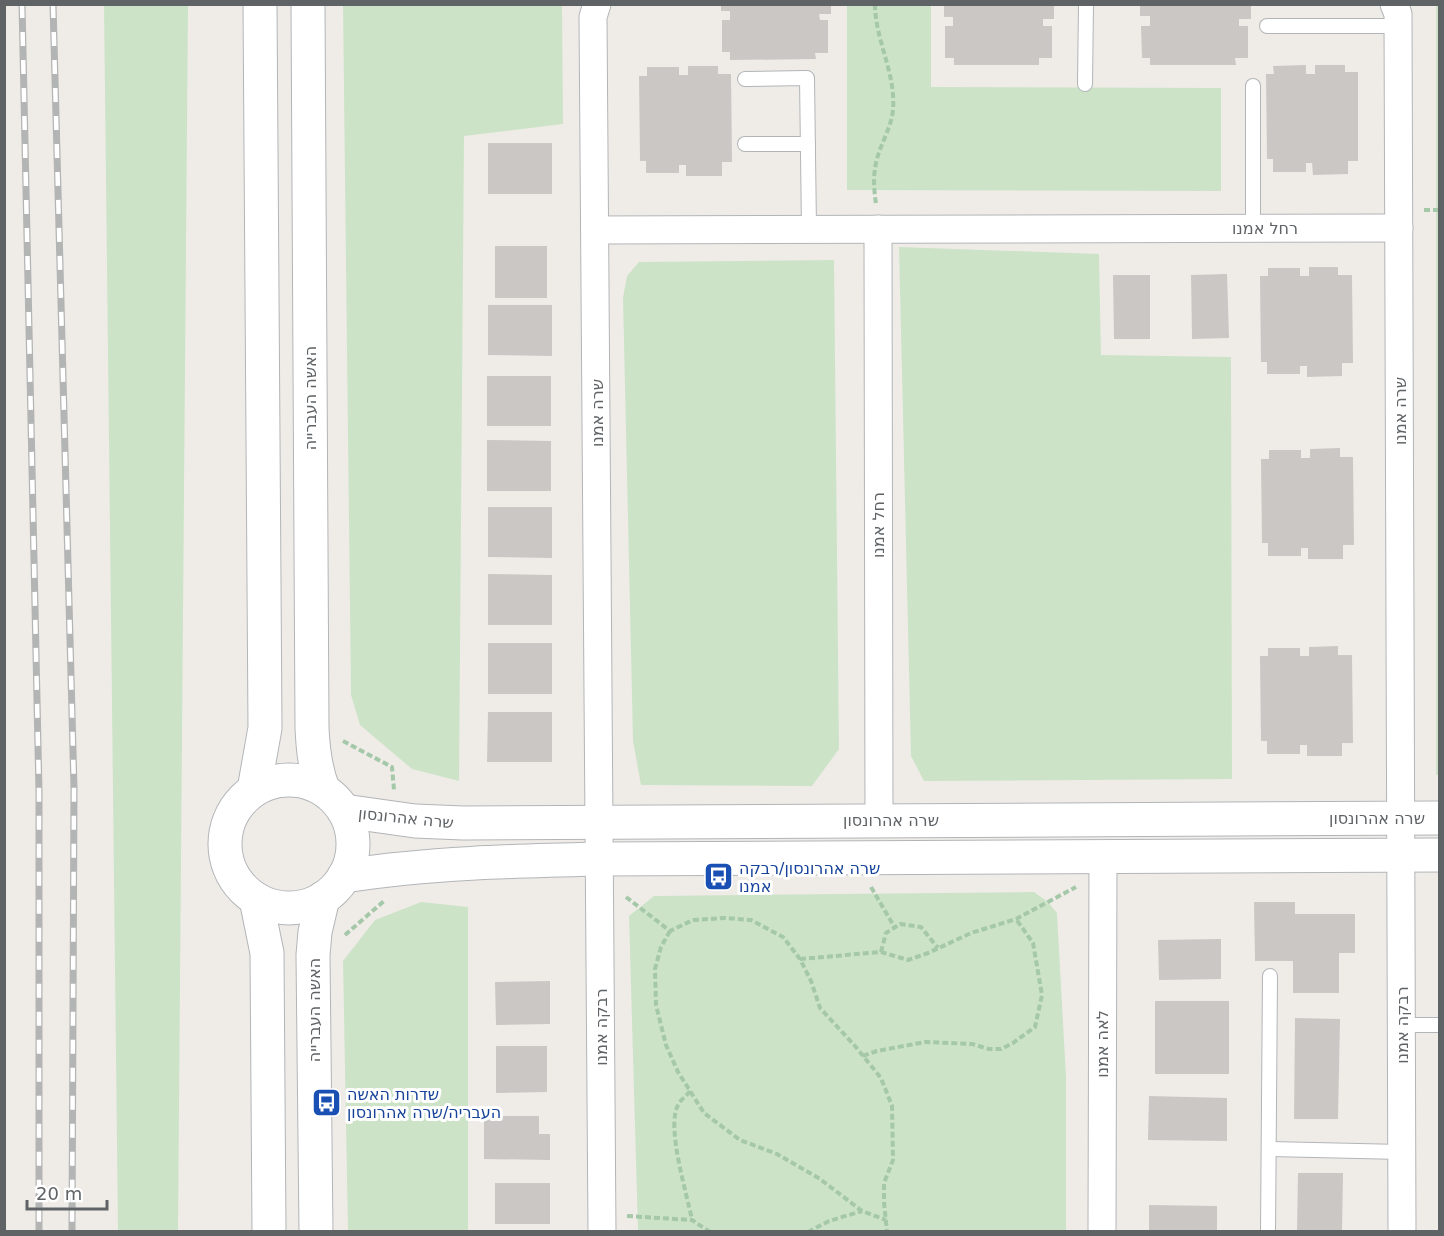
<svg xmlns="http://www.w3.org/2000/svg" width="1444" height="1236" font-family="'DejaVu Sans','Noto Sans Hebrew',sans-serif">
<style>
.green{fill:#cde3c8}
.building{fill:#cbc7c4}
.lines{fill:none;stroke-linecap:round;stroke-linejoin:round}
.lane-casing{stroke:#b2b5b8;stroke-width:16}
.street-casing{stroke:#b2b5b8;stroke-width:29}
.secondary-casing{stroke:#b2b5b8;stroke-width:35}
.path{stroke:#a4c8a8;stroke-width:4;stroke-dasharray:6 3;stroke-linecap:butt}
.lane{stroke:#fff;stroke-width:14}
.street{stroke:#fff;stroke-width:27}
.secondary{stroke:#fff;stroke-width:33}
.rail-casing{stroke:#b3b4b4;stroke-width:7}
.rail{stroke:#fff;stroke-width:4.5;stroke-dasharray:14;stroke-linecap:butt}
.labels{text-anchor:middle;dominant-baseline:central;stroke-width:6;stroke-linejoin:round;paint-order:stroke}
.street-label{font-size:16px;fill:#5f6366;stroke:#fff}
.transit-label{font-size:16px;fill:#164399;stroke:#fff;text-anchor:start}
</style>
<rect width="100%" height="100%" fill="#efece8"/>
<g class="green">
<polygon points="1439,4 1440,775 1436,775 1436,5"/>
<polygon points="104,5 188,5 178,1231 118,1231"/>
<polygon points="343,5 562,5 563,124 464,136 459,781 412,769 360,725 351,695"/>
<polygon points="847,5 931,5 931,87 1221,88 1221,191 847,190"/>
<polygon points="899,247 1099,254 1101,355 1231,357 1232,779 924,781 911,756"/>
<polygon points="834,260 839,749 812,786 641,785 633,741 623,298 627,276 639,262"/>
<polygon points="1034,892 1048,902 1057,913 1066,1077 1066,1231 638,1231 629,916 654,896"/>
<polygon points="421,902 468,907 468,1231 348,1231 343,961 375,920"/>
</g>
<g class="building">
<polygon points="721,4 831,4 831,14 819,14 820,20 828,20 828,53 815,53 816,59 730,60 730,52 722,52 722,20 730,20 730,11 721,11"/>
<polygon points="944,4 1054,4 1054,19 1043,19 1043,26 1052,26 1052,58 1039,58 1039,65 954,65 954,58 945,58 945,26 953,26 953,17 944,17"/>
<polygon points="1140,4 1251,4 1251,19 1239,19 1239,26 1248,26 1248,58 1235,58 1236,65 1150,65 1150,58 1142,58 1141,26 1150,26 1150,16 1140,16"/>
<polygon points="1306,65 1306,74 1315,74 1315,65 1345,65 1345,72 1358,72 1358,161 1348,161 1348,174 1313,175 1312,163 1306,163 1306,172 1273,172 1273,159 1267,159 1266,74 1274,74 1273,66"/>
<polygon points="688,66 718,66 718,74 731,74 732,162 722,162 722,176 686,176 686,165 679,165 679,173 646,173 646,161 640,161 639,76 647,76 647,67 679,67 679,75 688,75"/>
<rect x="488" y="143" width="64" height="51"/>
<rect x="495" y="246" width="52" height="52"/>
<polygon points="1309,267 1338,267 1338,275 1352,275 1353,363 1342,363 1342,376 1307,377 1307,366 1300,366 1300,374 1267,374 1267,362 1261,362 1260,276 1268,276 1268,268 1300,268 1300,276 1309,276"/>
<polygon points="1227,274 1229,338 1192,339 1191,275"/>
<polygon points="1113,275 1150,275 1150,339 1114,339"/>
<polygon points="488,305 552,305 552,356 488,355"/>
<rect x="487" y="376" width="64" height="50"/>
<polygon points="487,440 551,441 551,491 487,491"/>
<polygon points="1340,448 1340,457 1353,457 1354,545 1343,545 1343,559 1308,559 1308,548 1301,548 1301,556 1268,556 1268,543 1262,543 1261,459 1269,459 1269,450 1301,450 1301,458 1310,458 1310,449"/>
<polygon points="488,507 552,507 552,558 488,557"/>
<polygon points="488,574 552,575 552,625 488,625"/>
<rect x="488" y="643" width="64" height="51"/>
<polygon points="1338,646 1338,655 1352,655 1353,743 1342,743 1342,756 1307,756 1307,745 1300,745 1300,754 1267,754 1267,741 1261,741 1260,656 1268,656 1268,648 1300,648 1300,656 1309,656 1309,647"/>
<polygon points="488,712 552,712 552,762 487,762"/>
<polygon points="1254,902 1295,902 1295,914 1355,914 1355,953 1339,953 1339,993 1293,993 1293,961 1255,961"/>
<polygon points="1221,939 1221,979 1159,980 1158,940"/>
<polygon points="550,981 550,1024 496,1025 495,982"/>
<rect x="1155" y="1001" width="74" height="73"/>
<polygon points="1295,1018 1340,1019 1338,1119 1294,1119"/>
<polygon points="496,1046 547,1046 547,1092 496,1093"/>
<polygon points="1149,1096 1227,1098 1227,1141 1148,1140"/>
<polygon points="484,1116 539,1116 539,1134 550,1134 550,1160 484,1159"/>
<polygon points="1298,1173 1343,1173 1342,1232 1297,1232"/>
<rect x="495" y="1183" width="55" height="41"/>
<polygon points="1149,1205 1217,1206 1217,1232 1149,1232"/>
</g>
<g class="lines">
<defs>
<g id="lane">
<polyline points="1267,26 1398,26"/>
<polyline points="745,79 807,78 809,229"/>
<polyline points="1085,84 1086,4"/>
<polyline points="1253,86 1253,228"/>
<polyline points="745,144 808,144"/>
<polyline points="1402,1025 1440,1025"/>
<polyline points="1269,1149 1402,1152"/>
<polyline points="1268,1232 1270,976"/>
</g>
<g id="street">
<polyline points="597,4 593,17 602,1232"/>
<polyline points="1394,4 1398,14 1402,1232"/>
<polyline points="878,229 879,820"/>
<polyline points="595,230 1399,228"/>
<polyline points="1102,1232 1103,857"/>
</g>
<g id="secondary">
<path d="M308 4 312 728C313 750 315 769 323 789"/>
<circle cx="289" cy="844" r="64"/>
<polyline points="254,790 265,728 260,4"/>
<polyline points="344,811 415,821 463,823 1440,818"/>
<path d="M344 876C429 863 513 861 599 859L1440 855"/>
<polyline points="256,899 267,953 269,1232"/>
<polyline points="316,1232 313,955 315,932 323,898"/>
</g>
</defs>
<use href="#lane" class="lane-casing"/>
<use href="#street" class="street-casing"/>
<use href="#secondary" class="secondary-casing"/>
<g class="path">
<path d="M875 4C875 40 896 73 893 110 891 129 880 144 876 163 873 176 874 191 876 204"/>
<polyline points="1424,210 1440,210"/>
<polyline points="343,741 392,767 394,790"/>
<polyline points="871,887 895,928"/>
<polyline points="626,897 670,931 693,920 725,918 751,920 783,937 800,959 811,981 820,1008 855,1046 881,1078 892,1106 893,1160 884,1183 884,1202 887,1232"/>
<polyline points="670,931 661,947 655,969 656,1005 666,1045 678,1072 704,1113 740,1140 777,1154 820,1179 862,1211 886,1220"/>
<polyline points="345,935 384,901"/>
<polyline points="881,952 886,933 900,924 921,927 938,948"/>
<polyline points="800,959 881,952 908,960 928,953 971,933 1016,919 1076,887"/>
<polyline points="863,1056 877,1051 925,1042 972,1044 989,1049 1001,1049 1013,1043 1035,1027 1042,995 1033,943 1016,919"/>
<path d="M690 1091C687 1096 680 1100 678 1105 666 1127 687 1194 692 1220"/>
<polyline points="627,1216 692,1220 710,1232"/>
<polyline points="808,1232 829,1221 862,1211"/>
</g>
<use href="#lane" class="lane"/>
<use href="#street" class="street"/>
<use href="#secondary" class="secondary"/>
<defs>
<g id="rail">
<polyline points="22,4 39,792 39,1232"/>
<polyline points="53,4 74,788 72,1232"/>
</g>
</defs>
<use href="#rail" class="rail-casing"/>
<use href="#rail" class="rail"/>
</g>
<defs>
<symbol id="bus-square" viewBox="-11 -11 22 22"><rect x="-9" y="-9" width="18" height="18" rx="4" fill="#1a4fb4" stroke="#fff"/><path d="M-5-6H5V4H4V6H2V4H-2V6H-4V4H-5ZM-3.5-4V0h7V-4ZM-3.5 1.2v1.5H-2V1.2ZM2 1.2v1.5H3.5V1.2Z" fill="#fff"/></symbol>
</defs>
<g fill-rule="evenodd">
<use href="#bus-square" x="702" y="860" width="33" height="33"/>
<use href="#bus-square" x="310" y="1086" width="33" height="33"/>
</g>
<g class="labels">
<g class="street-label">
<text x="1265" y="228">רחל אמנו</text>
<text transform="translate(310 398) rotate(-90)">האשה העברייה</text>
<text transform="translate(1400 411) rotate(-90)">שרה אמנו</text>
<text transform="translate(597 413) rotate(-90)">שרה אמנו</text>
<text transform="translate(878 525) rotate(-90)">רחל אמנו</text>
<text transform="translate(406 818) rotate(6)">שרה אהרונסון</text>
<text x="1377" y="818">שרה אהרונסון</text>
<text x="891" y="820">שרה אהרונסון</text>
<text transform="translate(314 1010) rotate(-90)">האשה העברייה</text>
<text transform="translate(1402 1025) rotate(-90)">רבקה אמנו</text>
<text transform="translate(601 1027) rotate(-90)">רבקה אמנו</text>
<text transform="translate(1102 1044) rotate(-90)">לאה אמנו</text>
</g>
<g class="transit-label">
<text x="739" y="868">שרה אהרונסון/רבקה<tspan x="739" dy="18">אמנו</tspan></text>
<text x="347" y="1094">שדרות האשה<tspan x="347" dy="18">העבריה/שרה אהרונסון</tspan></text>
</g>
</g>
<rect width="1444" height="1236" fill="none" stroke="#5f6366" stroke-width="12"/>
<path d="M27 1200v9h80v-9" fill="none" stroke="#5f6366" stroke-width="3"/>
<text x="36" y="1200" font-size="18" fill="#5f6366" stroke="#ffffff" stroke-width="4.5" paint-order="stroke">20 m</text>
</svg>
